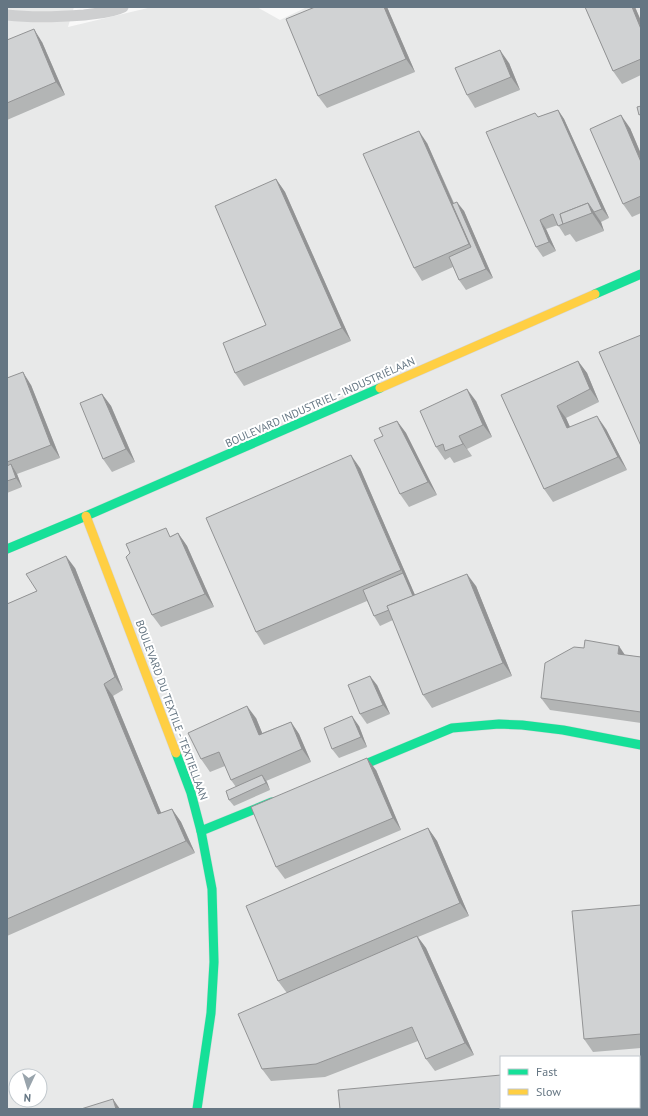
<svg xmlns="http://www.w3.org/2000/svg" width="648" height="1116" font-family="'PT Sans',sans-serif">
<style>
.built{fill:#e8e9e9;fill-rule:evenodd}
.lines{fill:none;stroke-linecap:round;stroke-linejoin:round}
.fast-casing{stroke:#d5d6d7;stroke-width:10}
.slow-casing{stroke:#d5d6d7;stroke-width:10}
.street{stroke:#cecfd0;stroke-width:11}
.fast{stroke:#16e098;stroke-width:9}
.slow{stroke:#ffcf43;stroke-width:9}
.wall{fill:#b3b5b5}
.shaded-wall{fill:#929394}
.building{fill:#d0d2d3;stroke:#929394}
.labels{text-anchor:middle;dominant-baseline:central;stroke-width:4;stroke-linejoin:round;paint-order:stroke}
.street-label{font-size:11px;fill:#657683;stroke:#fff}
</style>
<rect width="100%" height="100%" fill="#f9f9f9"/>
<path class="built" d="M7 7H74L68 27 152 7H257L280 20 307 7H641V1109H7ZM501 1057H639V1107H501ZM16 1076H40V1100H16Z"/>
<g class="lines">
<defs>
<g id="fast">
<polyline points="595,294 641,274"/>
<polyline points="7,549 86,516 380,388"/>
<polyline points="176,753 191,793 201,831 212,889 214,962 211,1013 197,1109"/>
<polyline points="351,770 452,728 499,724 522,725 563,730 641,745"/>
<polyline points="201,831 272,802"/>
</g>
<g id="slow">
<polyline points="380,388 595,294"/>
<polyline points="86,516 176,753"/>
</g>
</defs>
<use href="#fast" class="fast-casing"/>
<use href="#slow" class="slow-casing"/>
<path class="street" d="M7 15C33 18 58 17 84 15 98 13 111 13 123 7"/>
<use href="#fast" class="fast"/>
<use href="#slow" class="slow"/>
</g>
<g class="wall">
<polygon points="315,7 387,7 415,72 327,108 318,96"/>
<polygon points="585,7 635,7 641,21 641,75 622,84 613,71"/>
<polygon points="7,40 42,42 65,95 7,120"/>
<polygon points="509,63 520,90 475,108 467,95"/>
<polygon points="558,110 564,119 609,218 601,222 604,231 576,242 570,234 565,236 558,225 546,229 556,251 543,257 536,247 538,117"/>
<polygon points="630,128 641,154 641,213 632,217 623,204"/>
<polygon points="427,143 454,203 464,211 493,278 466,290 459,280 453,267 422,281 414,268"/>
<polygon points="276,179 285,192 351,341 244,386 235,373 266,325"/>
<polygon points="578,361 587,373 599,402 566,418 570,427 606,429 627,470 553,502 544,489 501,395"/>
<polygon points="7,378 31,385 60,458 17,474 22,487 7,493"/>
<polygon points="102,394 111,406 135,462 112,472 103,459"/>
<polygon points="476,401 492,437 467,449 472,456 454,463 450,457 445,460 436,447"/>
<polygon points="397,421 406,433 437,495 409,507 400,494 383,436"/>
<polygon points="360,468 415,595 476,586 512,676 432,708 423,695 393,620 380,626 374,616 367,601 264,645 256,632"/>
<polygon points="178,533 187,546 214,607 161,627 152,615 171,536"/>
<polygon points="75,568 123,690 113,696 161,813 172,809 181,822 195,853 7,936 7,604 37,591"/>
<polygon points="625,655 641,657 641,723 550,710 541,698"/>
<polygon points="377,685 390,714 367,724 360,714"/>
<polygon points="256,718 262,733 291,722 299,734 311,762 266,781 270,790 234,806 229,800 236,787 231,780 225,766 210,772 201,759"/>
<polygon points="359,726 367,747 339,758 332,749"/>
<polygon points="376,770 401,830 285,879 276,867"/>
<polygon points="428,828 437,841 469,916 418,937 426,948 474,1055 435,1071 426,1059 418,1041 325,1077 271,1081 262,1069 287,993 278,981"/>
<polygon points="641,905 641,1048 593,1052 584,1039"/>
</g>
<g class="shaded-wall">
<polygon points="384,7 387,7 415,72 406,59"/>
<polygon points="632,7 635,7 641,21 641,29"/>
<polygon points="34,29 42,42 65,95 56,82"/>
<polygon points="500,50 509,63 520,90 511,77"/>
<polygon points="558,110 564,119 609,218 602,209"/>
<polygon points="621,115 630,128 641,154 641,162"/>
<polygon points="419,131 427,143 477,257 469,244"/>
<polygon points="276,179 285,192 351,341 342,328"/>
<polygon points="457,202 464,211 493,278 486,269"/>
<polygon points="588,203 601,222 604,231 592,213"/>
<polygon points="540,220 546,229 556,251 549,242"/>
<polygon points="578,361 587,373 599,402 590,389"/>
<polygon points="23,372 31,385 60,458 51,445"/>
<polygon points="467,389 476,401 492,437 483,425"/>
<polygon points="102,394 111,406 135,462 126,449"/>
<polygon points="557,406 566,418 576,441 567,428"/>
<polygon points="597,416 606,429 627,470 618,457"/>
<polygon points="397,421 406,433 437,495 428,482"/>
<polygon points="459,436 467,449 472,456 463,444"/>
<polygon points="351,455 360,468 421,609 414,599"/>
<polygon points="11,464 17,474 22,487 16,478"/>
<polygon points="178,533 187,546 214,607 205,594"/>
<polygon points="66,556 75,568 123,690 115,677"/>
<polygon points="467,574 476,586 512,676 503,663"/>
<polygon points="619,646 627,658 618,654"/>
<polygon points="370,676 377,685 390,714 383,705"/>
<polygon points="104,684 113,696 167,827 158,814"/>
<polygon points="247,706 256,718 268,747 259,735"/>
<polygon points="352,716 359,726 367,747 361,737"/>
<polygon points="291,722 299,734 311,762 302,749"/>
<polygon points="367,758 376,770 401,830 393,818"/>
<polygon points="262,775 267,782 270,790 266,783"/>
<polygon points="172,809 181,822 195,853 186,841"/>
<polygon points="428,828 437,841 469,916 460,903"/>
<polygon points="417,936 426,948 474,1055 465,1043"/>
<polygon points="113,1099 120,1109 116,1109"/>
</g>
<g class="building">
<polygon points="315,7 384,7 406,59 318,96 286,19"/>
<polygon points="585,7 632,7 641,29 641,59 613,71"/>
<polygon points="34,29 56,82 7,103 7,40"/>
<polygon points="500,50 511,77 467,95 455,68"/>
<polygon points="641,106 641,114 639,115 637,107"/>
<polygon points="558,110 602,209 594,212 588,203 560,214 563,224 558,226 553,214 540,220 549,242 536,247 486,132 535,113 538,117"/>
<polygon points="621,115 641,162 641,196 623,204 590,129"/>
<polygon points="419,131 469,244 414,268 363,154"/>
<polygon points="276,179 342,328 235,373 223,343 266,325 215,206"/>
<polygon points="457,202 486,269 459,280 449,257 471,247 452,204"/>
<polygon points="588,203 592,213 563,224 560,214"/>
<polygon points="641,335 641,446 599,352"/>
<polygon points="578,361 590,389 557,406 567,428 597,416 618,457 544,489 501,395"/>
<polygon points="23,372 51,445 7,462 7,378"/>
<polygon points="467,389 483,425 459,436 463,444 445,451 443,444 436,447 420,411"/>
<polygon points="102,394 126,449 103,459 80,403"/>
<polygon points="397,421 428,482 400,494 374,440 383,436 379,428"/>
<polygon points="351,455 401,570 256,632 206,518"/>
<polygon points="11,464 16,478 7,481 7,466"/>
<polygon points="166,528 170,537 178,533 205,594 152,615 126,557 130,553 126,544"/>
<polygon points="66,556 115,677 104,684 158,814 172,809 186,841 7,919 7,604 37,591 26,574"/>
<polygon points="403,573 413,596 387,606 389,610 374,616 363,590"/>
<polygon points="467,574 503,663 423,695 387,606"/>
<polygon points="585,640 619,646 618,654 641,657 641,712 541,698 545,663 574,647 584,648"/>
<polygon points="370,676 383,705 360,714 348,685"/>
<polygon points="247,706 259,735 291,722 302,749 231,780 219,752 201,759 188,733"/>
<polygon points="352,716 361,737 332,749 324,728"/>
<polygon points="367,758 393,818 276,867 251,807"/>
<polygon points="262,775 266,783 229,800 226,791"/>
<polygon points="428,828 460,903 278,981 246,906"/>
<polygon points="641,905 641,1034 584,1039 572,911"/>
<polygon points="417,936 465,1043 426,1059 412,1027 316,1064 262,1069 238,1014"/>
<polygon points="639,1062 641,1062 641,1109 340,1109 338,1090 501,1075 501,1107 639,1107"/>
<polygon points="113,1099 116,1109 81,1109"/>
</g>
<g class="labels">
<g class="street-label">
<text transform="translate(320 402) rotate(-24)">BOULEVARD INDUSTRIEL - INDUSTRIÉLAAN</text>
<text transform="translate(172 710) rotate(70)">BOULEVARD DU TEXTILE - TEXTIELLAAN</text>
</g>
</g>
<rect width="648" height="1116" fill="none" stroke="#657683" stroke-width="16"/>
<rect x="500" y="1056" width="140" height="52" fill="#ffffff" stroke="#c1c8cd"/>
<rect x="508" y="1069" width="20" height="6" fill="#16e098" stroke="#c1c8cd"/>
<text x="536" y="1076" font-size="12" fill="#657683">Fast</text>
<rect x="508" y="1089" width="20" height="6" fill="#ffcf43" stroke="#c1c8cd"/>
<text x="536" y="1096" font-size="12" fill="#657683">Slow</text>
<g transform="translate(28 1088) rotate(184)"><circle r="19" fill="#ffffff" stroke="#c1c8cd"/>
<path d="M0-3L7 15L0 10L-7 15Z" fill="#99a4ac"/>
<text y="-6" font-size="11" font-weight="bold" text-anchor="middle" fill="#657683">N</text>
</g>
</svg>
